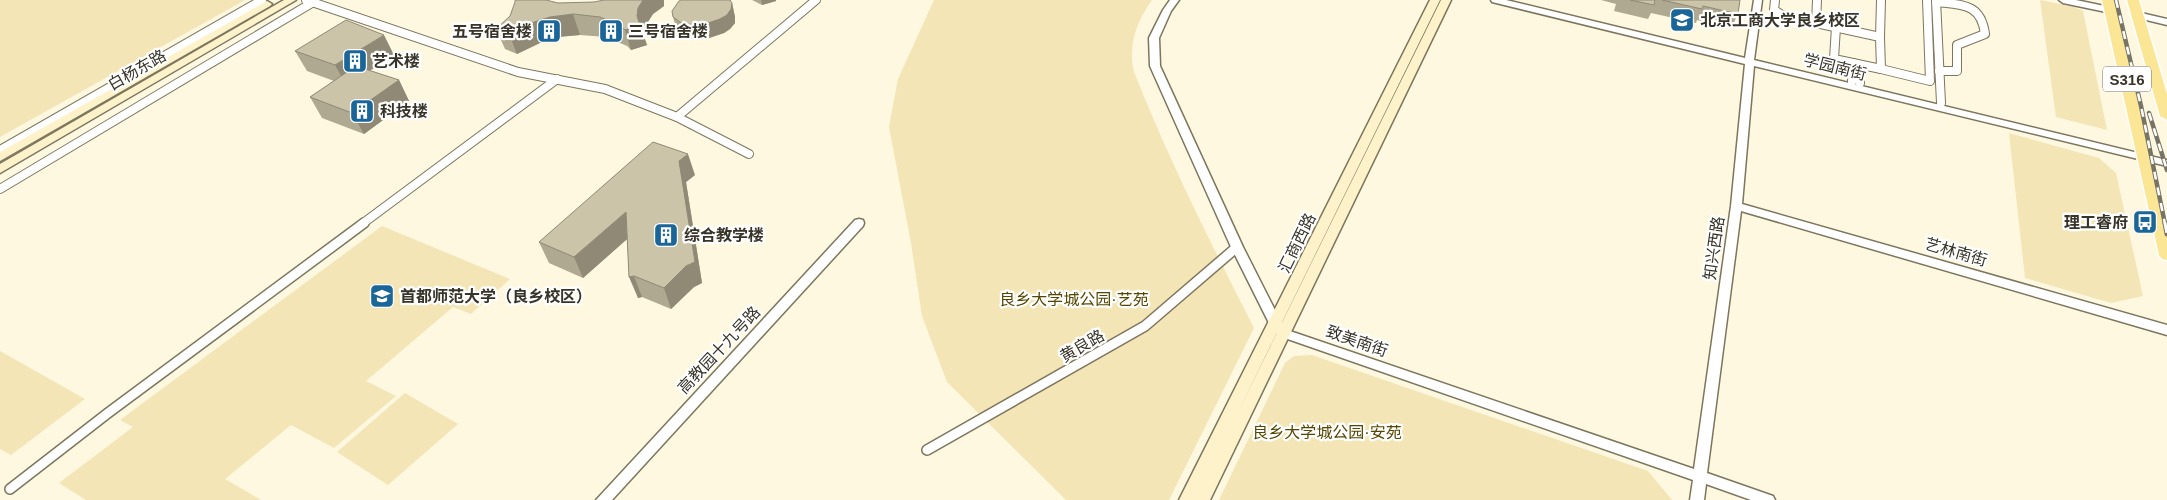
<svg xmlns="http://www.w3.org/2000/svg" width="2167" height="500" font-family="Helvetica,'Noto Sans SC',sans-serif">
<style>
.green{fill:#f3e5b6}
.lines{fill:none;stroke-linecap:round;stroke-linejoin:round}
.minor-far1-casing{stroke:#7d765d;stroke-width:10}
.minor-casing{stroke:#7d765d;stroke-width:12}
.tertiary-casing{stroke:#7d765d;stroke-width:3}
.secondary-casing{stroke:#7d765d;stroke-width:3}
.primary-casing{stroke:#fff;stroke-width:3}
.minor-far1{stroke:#fff;stroke-width:8}
.minor{stroke:#fff;stroke-width:9}
.tertiary{fill:#fff;fill-rule:evenodd}
.secondary{fill:#fdf2ca;fill-rule:evenodd}
.primary{fill:#fbe695;fill-rule:evenodd}
.rail-far1-casing{stroke:#787465;stroke-width:4.5}
.rail-casing{stroke:#787465;stroke-width:5}
.rail-far1{stroke:#fff;stroke-width:2.5;stroke-dasharray:8;stroke-linecap:butt}
.rail{stroke:#fff;stroke-width:3;stroke-dasharray:10;stroke-linecap:butt}
.wall{fill:#afa991}
.shaded-wall{fill:#8f8976}
.building{fill:#ccc4a9;stroke:#8f8976}
.labels{text-anchor:middle;dominant-baseline:central;stroke-width:4.5;stroke-linejoin:round;paint-order:stroke}
.shield{fill:#fff;stroke:#737169;stroke-width:1}
.shield-label{font-size:15px;font-weight:bold;fill:#373429}
.poi-label{font-size:16px;font-weight:bold;fill:#373429;stroke:#fff;text-anchor:start}
.street-label{font-size:16px;fill:#373429;stroke:#fff}
.park-label{font-size:16px;fill:#564600;stroke:#fff}
</style>
<rect width="100%" height="100%" fill="#fef8e1"/>
<g class="green">
<polygon points="0,0 245,0 0,137"/>
<path d="M934 0H1152C1136 22 1128 45 1134 72 1169 160 1211 244 1254 328L1169 500H1066L947 382 922 316 911 243 889 127 898 79Z"/>
<polygon points="2040,0 2074,7 2083,11 2107,130 2056,117"/>
<polygon points="2009,133 2099,158 2116,173 2143,296 2111,303 2025,278"/>
<polygon points="382,226 510,279 471,314 453,307 366,381 396,396 334,448 291,425 225,479 261,500 86,500 59,483 133,427 120,420"/>
<polygon points="0,351 85,399 11,455 0,449"/>
<polygon points="1312,355 1648,471 1672,500 1219,500 1285,363 1294,356"/>
<polygon points="405,393 458,424 388,485 337,452"/>
</g>
<g class="lines">
<defs>
<g id="minor-far1">
<polyline points="306,0 518,72 605,89 677,117 816,0"/>
<polyline points="1775,0 1774,10 1782,15 1816,23"/>
<polyline points="1817,0 1816,23 1880,37 1881,0"/>
<polyline points="1936,0 1941,103"/>
<path d="M1936 2C1962 5 1981 3 1985 34L1957 45V71H1939"/>
<polyline points="1836,27 1834,59 1853,63 1852,82"/>
<polyline points="1853,63 1881,69 1880,37"/>
<polyline points="1860,65 1860,83"/>
<polyline points="1881,69 1930,81 1927,0"/>
<polyline points="677,117 749,154"/>
<polyline points="0,150 262,0"/>
<polyline points="0,189 315,1"/>
<polyline points="362,224 557,79"/>
</g>
<g id="minor">
<polyline points="927,450 1145,326 1237,247"/>
<polyline points="10,489 108,413 364,223"/>
</g>
<g id="tertiary">
<polygon points="1170,0 1179,0 1171,11 1159,38 1160,66 1243,247 1280,320 1287,330 1694,469 1731,206 1745,64 1492,2 1491,0 1506,0 1745,58 1754,0 1762,0 1754,60 2167,160 2167,166 1754,66 1742,204 2167,325 2167,335 1741,211 1707,473 1773,496 1775,500 1751,500 1706,484 1704,500 1690,500 1693,480 1279,336 1269,323 1231,247 1150,66 1149,38 1163,10"/>
<polygon points="2059,0 2076,0 2114,8 2115,10 2111,13 2063,3"/>
<polygon points="2137,12 2167,19 2167,25 2134,17 2134,13"/>
<polygon points="859,219 863,220 864,223 863,226 612,500 596,500 855,220"/>
</g>
<g id="secondary">
<polygon points="284,0 296,0 0,173 0,164"/>
<polygon points="1430,0 1440,0 1236,416 1441,0 1451,0 1210,500 1179,500"/>
<polygon points="267,1 272,4 270,6 0,161 0,152"/>
</g>
<g id="primary">
<polygon points="2102,0 2114,0 2167,223 2167,260 2162,259 2159,255"/>
<polygon points="2127,0 2139,0 2167,94 2167,120 2160,116"/>
</g>
</defs>
<use href="#minor-far1" class="minor-far1-casing"/>
<use href="#minor" class="minor-casing"/>
<use href="#tertiary" class="tertiary-casing"/>
<use href="#secondary" class="secondary-casing"/>
<use href="#primary" class="primary-casing"/>
<use href="#minor-far1" class="minor-far1"/>
<use href="#minor" class="minor"/>
<use href="#tertiary" class="tertiary"/>
<use href="#secondary" class="secondary"/>
<use href="#primary" class="primary"/>
<defs>
<g id="rail-far1">
<polyline points="2116,0 2141,106 2165,224"/>
<polyline points="2149,113 2167,170"/>
</g>
<polyline id="rail" points="2165,223 2167,234"/>
</defs>
<use href="#rail-far1" class="rail-far1-casing"/>
<use href="#rail" class="rail-casing"/>
<use href="#rail-far1" class="rail-far1"/>
<use href="#rail" class="rail"/>
</g>
<g class="wall">
<polygon points="752,0 776,0 776,1 762,5"/>
<polygon points="1601,0 1740,0 1738,14 1731,28 1697,20 1696,23 1651,13 1648,19 1614,11 1616,4"/>
<polygon points="594,2 664,6 653,14 644,28 643,34 647,45 631,50 627,46 606,37 580,35 557,37 542,42 517,54 505,49 496,29 558,3"/>
<polygon points="732,3 735,17 735,23 730,29 724,33 706,39 687,38 677,31 673,17"/>
<polygon points="295,51 394,55 370,71 399,80 409,101 364,134 322,118 310,97 334,81 307,71"/>
<polygon points="695,175 686,182 702,283 694,287 671,309 642,297 638,298 627,239 583,278 549,263 539,242"/>
</g>
<g class="shaded-wall">
<polygon points="643,0 664,0 664,6 653,14 644,28 643,34 647,45 631,50 625,30"/>
<polygon points="761,0 776,0 776,1 762,5"/>
<polygon points="732,3 735,17 735,23 730,29 724,33 706,39 702,25"/>
<polygon points="573,14 580,35 557,37 542,42 517,54 509,34 534,22 550,17"/>
<polygon points="384,35 394,55 346,85 335,65"/>
<polygon points="399,80 409,101 364,134 352,113"/>
<polygon points="688,154 695,175 686,182 702,283 694,287 671,309 664,288 679,161"/>
<polygon points="626,212 634,233 583,278 574,257"/>
<polygon points="634,276 642,297 638,298 629,277"/>
</g>
<g class="building">
<polygon points="515,0 546,0 558,3 594,2 604,0 643,0 638,8 637,16 640,25 625,30 621,26 600,17 573,14 550,17 534,22 509,34 496,29 510,16 515,2"/>
<polygon points="681,0 730,0 732,3 731,9 727,15 720,19 702,25 683,24 673,17 672,11 679,1"/>
<polygon points="1630,0 1655,0 1654,5"/>
<polygon points="1662,0 1740,0 1738,14 1703,6 1702,9"/>
<polygon points="346,20 384,35 335,65 295,51"/>
<polygon points="356,66 399,80 352,113 310,97"/>
<polygon points="653,142 688,154 679,161 695,262 686,266 664,288 634,276 629,277 626,212 574,257 539,242"/>
</g>
<defs>
<symbol id="university-square" viewBox="-11 -11 22 22"><rect x="-9" y="-9" width="18" height="18" rx="4" fill="#1b6699" stroke="#fff"/><path d="M0-5L7-2L0 1L-7-2ZM-4 1L0 2.5L4 1V4Q0 6-4 4Z" fill="#fff"/></symbol>
<symbol id="building-square" viewBox="-11 -11 22 22"><rect x="-9" y="-9" width="18" height="18" rx="4" fill="#1b6699" stroke="#fff"/><path d="M-4-6H4V6H1V3H-1V6H-4ZM-2.5-4.3h1.7v1.8h-1.7ZM.8-4.3h1.7v1.8H.8ZM-2.5-1h1.7V.8h-1.7ZM.8-1h1.7V.8H.8Z" fill="#fff"/></symbol>
<symbol id="bus-square" viewBox="-11 -11 22 22"><rect x="-9" y="-9" width="18" height="18" rx="4" fill="#1b6699" stroke="#fff"/><path d="M-5-6H5V4H4V6H2V4H-2V6H-4V4H-5ZM-3.5-4V0h7V-4ZM-3.5 1.2v1.5H-2V1.2ZM2 1.2v1.5H3.5V1.2Z" fill="#fff"/></symbol>
</defs>
<g fill-rule="evenodd">
<use href="#university-square" x="1668" y="6" width="28" height="28"/>
<use href="#building-square" x="535" y="17" width="28" height="28"/>
<use href="#building-square" x="597" y="17" width="28" height="28"/>
<use href="#building-square" x="341" y="47" width="28" height="28"/>
<use href="#building-square" x="348" y="97" width="28" height="28"/>
<use href="#bus-square" x="2131" y="208" width="28" height="28"/>
<use href="#building-square" x="652" y="221" width="28" height="28"/>
<use href="#university-square" x="368" y="282" width="28" height="28"/>
</g>
<g class="labels">
<rect class="shield" x="2103" y="66.5" width="48" height="25" rx="4"/>
<g class="shield-label">
<text x="2127" y="79">S316</text>
</g>
<g class="poi-label">
<text x="1700" y="20">北京工商大学良乡校区</text>
<text x="532" y="31" text-anchor="end">五号宿舍楼</text>
<text x="628" y="31">三号宿舍楼</text>
<text x="372" y="61">艺术楼</text>
<text x="380" y="111">科技楼</text>
<text x="2128" y="222" text-anchor="end">理工睿府</text>
<text x="684" y="235">综合教学楼</text>
<text x="400" y="296">首都师范大学（良乡校区）</text>
</g>
<g class="street-label">
<text transform="translate(1835 67) rotate(14)">学园南街</text>
<text transform="translate(137 70) rotate(-30)">白杨东路</text>
<text transform="translate(1297 243) rotate(-64)">汇商西路</text>
<text transform="translate(1714 248) rotate(-82)">知兴西路</text>
<text transform="translate(1956 252) rotate(16)">艺林南街</text>
<text transform="translate(1357 341) rotate(19)">致美南街</text>
<text transform="translate(1082 346) rotate(-30)">黄良路</text>
<text transform="translate(719 350) rotate(-47)">高教园十九号路</text>
</g>
<g class="park-label">
<text x="1074" y="299">良乡大学城公园·艺苑</text>
<text x="1327" y="432">良乡大学城公园·安苑</text>
</g>
</g>
</svg>
